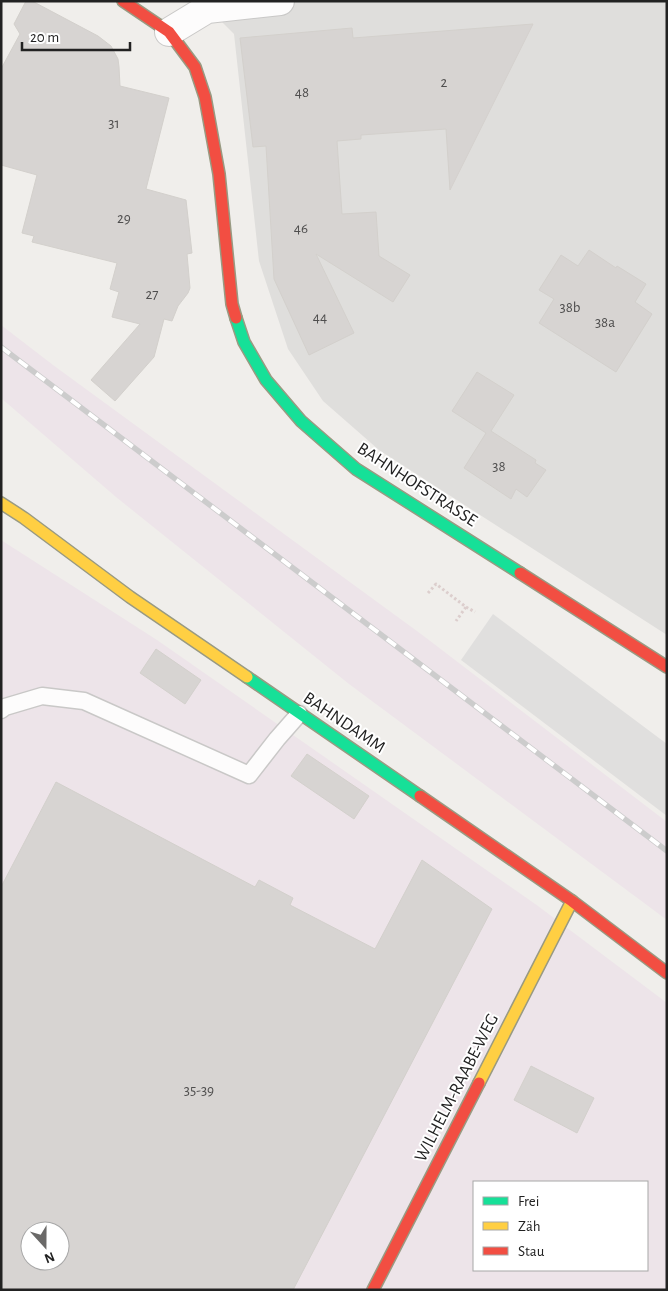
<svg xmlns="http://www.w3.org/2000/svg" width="668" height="1291" font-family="'Alegreya Sans',sans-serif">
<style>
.residential{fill:#dfdedc}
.industrial{fill:#ede4e9;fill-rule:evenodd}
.parking{fill:#e0dfde}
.building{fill:#d7d4d2;stroke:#d3d0cc;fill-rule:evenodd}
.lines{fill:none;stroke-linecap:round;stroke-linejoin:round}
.lane-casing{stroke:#c9c8c7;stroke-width:19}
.street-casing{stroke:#c9c8c7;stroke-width:30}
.fast-casing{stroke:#999a82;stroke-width:14}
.slow-casing{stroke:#999a82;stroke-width:14}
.jam-casing{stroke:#999a82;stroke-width:14}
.path{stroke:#dccecd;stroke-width:3;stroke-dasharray:2.5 2.5;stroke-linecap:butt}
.lane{stroke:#fdfcfc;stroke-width:16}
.street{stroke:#fdfcfc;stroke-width:28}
.fast{stroke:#16e098;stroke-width:11}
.slow{stroke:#ffcf43;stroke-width:11}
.jam{stroke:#f24e42;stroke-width:11}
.rail-casing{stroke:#ccc;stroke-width:5.5}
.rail{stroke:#fff;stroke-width:4;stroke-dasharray:11;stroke-linecap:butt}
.labels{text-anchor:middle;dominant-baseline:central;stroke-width:4;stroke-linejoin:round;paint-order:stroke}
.number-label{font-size:15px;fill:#4f4e4e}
.street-label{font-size:18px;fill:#222;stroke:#fff}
</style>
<rect width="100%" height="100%" fill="#f0eeeb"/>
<polygon class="residential" points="201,1 667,1 667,635 379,450 323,401 288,349 259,261 234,34"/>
<g class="industrial">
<polygon points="1,325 53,365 421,634 667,822 667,920 349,684 116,497 1,398"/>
<path d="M1 540 157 640 538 906 667 1003V1290H1ZM474 1182H647V1270H474ZM30 1231H60V1261H30Z"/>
</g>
<polygon class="parking" points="493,614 667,744 667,816 461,660"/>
<g class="building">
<polygon points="26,1 32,1 98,36 111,46 118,59 119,67 120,86 169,98 146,189 186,200 192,253 187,254 190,288 188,293 178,306 172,321 164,319 154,357 115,401 91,380 140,324 112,317 119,292 110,289 117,263 32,242 34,236 22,233 37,175 1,165 1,69 20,34 14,24"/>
<polygon points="533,24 450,190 446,129 361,135 361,139 337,141 342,214 376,212 379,256 410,275 393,302 316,254 354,333 309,355 274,279 266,146 253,147 240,38 352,28 353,38"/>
<polygon points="589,250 616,268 617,266 646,284 635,302 652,314 616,372 539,323 554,299 539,290 561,255 578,266"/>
<polygon points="477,372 514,395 491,431 536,460 535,463 546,470 527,497 516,489 511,499 464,468 486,433 452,411"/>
<polygon points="156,649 201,680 185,704 140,673"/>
<polygon points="307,754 369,796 354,819 291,776"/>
<path d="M56 782 255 887 259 880 293 898 290 905 375 949 422 860 492 909 293 1290H1V887ZM30 1231H60V1261H30Z"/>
<polygon points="531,1066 594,1098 577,1133 514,1100"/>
</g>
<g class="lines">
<defs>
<polyline id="lane" points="1,710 5,707 42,696 84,701 249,775 277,739 299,714"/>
<polyline id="street" points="169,32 207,9 280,1"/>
<g id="fast">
<polyline points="236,318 244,342 266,380 301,421 356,469 520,573"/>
<polyline points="247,677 420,796"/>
</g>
<g id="slow">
<polyline points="1,503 24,518 130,597 247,677"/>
<polyline points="479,1083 572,901"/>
</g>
<g id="jam">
<polyline points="123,1 169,32 195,67 205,97 219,174 232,304 236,318"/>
<polyline points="520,573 667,667"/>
<polyline points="420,796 572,901 667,973"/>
<polyline points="373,1290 479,1083"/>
</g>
</defs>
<use href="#lane" class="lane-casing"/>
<use href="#street" class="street-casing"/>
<use href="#fast" class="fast-casing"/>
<use href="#slow" class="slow-casing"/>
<use href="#jam" class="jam-casing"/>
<g class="path">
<polyline points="428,593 436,584 466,607 456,621"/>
<polyline points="466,607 475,612"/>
</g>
<use href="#lane" class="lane"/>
<use href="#street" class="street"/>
<use href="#fast" class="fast"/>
<use href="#slow" class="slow"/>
<use href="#jam" class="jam"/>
<defs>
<polyline id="rail" points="1,347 667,851"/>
</defs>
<use href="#rail" class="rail-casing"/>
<use href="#rail" class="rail"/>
</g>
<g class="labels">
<g class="number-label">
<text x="444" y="82">2</text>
<text x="302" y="92">48</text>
<text x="114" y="123">31</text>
<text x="124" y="218">29</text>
<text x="301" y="228">46</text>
<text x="152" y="294">27</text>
<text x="570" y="307">38b</text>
<text x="320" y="317">44</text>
<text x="605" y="322">38a</text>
<text x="499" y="466">38</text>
<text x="199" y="1090">35-39</text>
</g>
<g class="street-label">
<text transform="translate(417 485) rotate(33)">BAHNHOFSTRASSE</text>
<text transform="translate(344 723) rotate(34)">BAHNDAMM</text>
<text transform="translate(457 1088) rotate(-63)">WILHELM-RAABE-WEG</text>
</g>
</g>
<rect width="668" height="1291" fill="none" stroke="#222222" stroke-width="5"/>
<rect x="473" y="1181" width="175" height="90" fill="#ffffff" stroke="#a7a7a7"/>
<rect x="483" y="1197" width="25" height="8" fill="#16e098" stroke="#a7a7a7"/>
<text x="518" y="1206" font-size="15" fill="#222222">Frei</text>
<rect x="483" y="1222" width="25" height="8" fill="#ffcf43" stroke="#a7a7a7"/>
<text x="518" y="1231" font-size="15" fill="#222222">Zäh</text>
<rect x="483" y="1247" width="25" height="8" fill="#f24e42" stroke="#a7a7a7"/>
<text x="518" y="1256" font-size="15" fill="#222222">Stau</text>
<g transform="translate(45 1246) rotate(159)"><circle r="24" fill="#ffffff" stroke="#a7a7a7"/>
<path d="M0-4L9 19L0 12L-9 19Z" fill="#6a6968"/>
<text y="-8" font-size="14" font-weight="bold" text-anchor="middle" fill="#222222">N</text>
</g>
<path d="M22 42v8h108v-8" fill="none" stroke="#222222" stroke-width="2.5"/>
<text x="30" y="42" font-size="15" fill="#222222" stroke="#ffffff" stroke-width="4" paint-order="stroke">20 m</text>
</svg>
